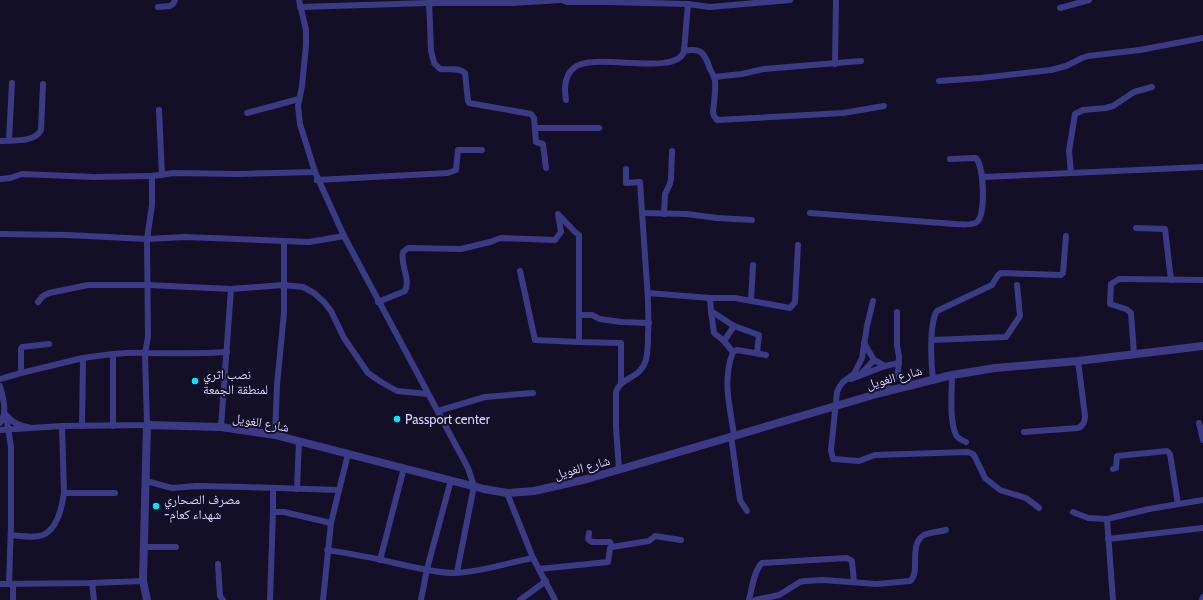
<svg xmlns="http://www.w3.org/2000/svg" width="1203" height="600" font-family="Cabin,'Noto Naskh Arabic',sans-serif">
<style>
.lines{fill:none;stroke-linecap:round;stroke-linejoin:round}
.minor{stroke:#3d3a85;stroke-width:6}
.tertiary{stroke:#3d3a85;stroke-width:8}
.poi-dot{fill:#00e5ff;stroke:#130f26;stroke-width:1.5}
.labels{text-anchor:middle;dominant-baseline:central;stroke-width:4;stroke-linejoin:round;paint-order:stroke}
.poi-label{font-size:13px;fill:#d9d4ff;stroke:#130f26;text-anchor:start}
.street-label{font-size:13px;fill:#d9d4ff;stroke:#130f26}
</style>
<rect width="100%" height="100%" fill="#130f26"/>
<g class="lines">
<g class="minor">
<polyline points="299,0 306,30 306,45 302,86 298,106 300,124 315,172 344,236 468,468 474,486 457,572"/>
<path d="M429 0 431 51 434 63 440 69C449 70 459 67 465 73L468 101 469 103 531 114 534 118 536 142 543 144 546 168"/>
<path d="M688 4 684 51C702 47 705 54 710 69 712 73 714 76 715 80 716 90 714 102 713 112L714 116 717 120 843 113 884 106"/>
<polyline points="158,7 170,6 173,4 175,0"/>
<polyline points="300,7 429,3 511,3 562,0 567,2 606,2 688,4 710,7 790,0"/>
<polyline points="1060,8 1089,0"/>
<polyline points="835,64 836,0"/>
<polyline points="714,77 742,74 764,69 861,61"/>
<polyline points="939,81 981,78 1051,70 1066,66 1082,58 1088,56 1140,50 1203,38"/>
<path d="M566 100C564 88 564 75 575 67 594 52 678 77 684 51"/>
<polyline points="159,110 162,175"/>
<polyline points="247,113 299,99"/>
<polyline points="535,128 599,128"/>
<polyline points="9,140 12,83"/>
<path d="M0 141C12 140 35 143 41 130L43 84"/>
<polyline points="1071,173 1069,151 1075,114 1083,110 1106,108 1113,106 1134,92 1152,87"/>
<polyline points="983,177 1203,167"/>
<polyline points="0,179 10,178 22,174 94,177 152,176"/>
<polyline points="317,180 448,173 456,170 458,150 482,150"/>
<polyline points="642,213 687,214 717,218 752,220"/>
<path d="M810 213 955 224C962 224 972 226 977 222 986 214 984 167 976 158L950 159"/>
<polyline points="664,214 665,194 670,184 671,179 672,151"/>
<polyline points="1136,228 1165,229 1171,280"/>
<polyline points="0,234 67,235 147,239 185,237 309,242 344,236"/>
<polyline points="520,271 535,340 579,342"/>
<polyline points="231,289 283,285 303,287 314,293 324,302 331,311 344,338 368,373 381,382 397,391 428,394"/>
<polyline points="648,293 710,298 735,298 790,308 795,302 798,245"/>
<polyline points="710,298 711,311 734,326 759,335 757,353"/>
<polyline points="751,301 753,265"/>
<polyline points="873,301 867,326 862,358 854,374 843,382 840,386 837,392 831,450 833,459 859,461 875,455 968,452 973,454 975,457 985,478 1000,490 1026,498 1039,508"/>
<polyline points="38,302 43,296 49,293 88,285 148,285 231,289 221,427"/>
<path d="M378 302 405 291C411 279 400 265 403 252L408 248 461 249 490 242 501 238 555 240 561 232 558 214 574 231 579 235V342L621 343V383"/>
<polyline points="711,311 714,333 724,341 734,326"/>
<polyline points="579,315 592,315 600,319 621,322 649,323"/>
<polyline points="932,340 1006,337 1020,316 1017,285"/>
<polyline points="724,341 733,352"/>
<polyline points="864,343 874,360 885,366"/>
<polyline points="49,344 22,347 21,349 21,373 83,358 82,426"/>
<polyline points="113,354 113,426"/>
<polyline points="1134,354 1131,313 1126,309 1110,304 1111,284 1119,279 1124,279 1203,280"/>
<path d="M83 358C103 355 124 352 144 353 172 353 199 354 227 352"/>
<path d="M952 375C952 392 949 419 956 435 958 439 962 440 966 442"/>
<polyline points="859,376 874,360"/>
<polyline points="0,379 21,373"/>
<polyline points="851,379 885,366 899,363"/>
<path d="M933 379C931 364 929 323 937 311L992 285 998 275 1001 273 1061 275 1063 273 1066 236"/>
<path d="M0 386C3 397 8 413 0 423"/>
<polyline points="880,393 896,376 898,372 899,357 897,345 897,312"/>
<polyline points="438,411 485,397 533,393"/>
<polyline points="6,415 11,447 11,524 9,584"/>
<path d="M7 416C13 423 19 426 28 427"/>
<polyline points="1199,423 1203,440"/>
<polyline points="62,426 64,493 115,493"/>
<polyline points="0,430 62,426 147,425 145,353 148,337 147,239 152,205 152,176 174,173 238,174 315,172"/>
<path d="M1024 432 1078 428C1083 426 1085 421 1085 416L1078 361"/>
<polyline points="275,435 277,385 284,313 284,241"/>
<path d="M734 435C730 407 722 380 733 352L737 350 766 355"/>
<polyline points="731,436 740,500 747,511"/>
<path d="M619 469 616 427V392C621 376 640 380 646 360 648 352 648 343 648 336 649 314 648 293 646 271 644 242 642 212 640 182L626 183V169"/>
<polyline points="1113,469 1116,468 1117,456 1167,451 1170,454 1178,504"/>
<polyline points="146,481 172,488 197,486 244,487 339,490"/>
<polyline points="273,489 273,512 284,512 331,523"/>
<polyline points="297,489 299,441"/>
<polyline points="507,493 533,558 555,600"/>
<polyline points="1073,512 1088,518 1107,519"/>
<path d="M11 535C20 536 31 538 39 536 57 533 62 507 64 493"/>
<polyline points="1108,539 1203,528"/>
<polyline points="144,547 176,547"/>
<polyline points="612,547 649,541 655,536 681,540"/>
<path d="M327 550C345 553 364 556 382 560 404 565 432 573 455 573 481 572 507 563 533 558"/>
<polyline points="380,560 404,468"/>
<polyline points="218,564 220,596 223,600"/>
<polyline points="539,569 608,562 610,548 612,547 610,542 592,542 588,539 589,533"/>
<polyline points="92,583 94,600"/>
<polyline points="0,584 92,583 143,581"/>
<polyline points="13,584 13,600"/>
<polyline points="270,600 273,512"/>
<polyline points="323,600 331,523 348,454"/>
<polyline points="421,600 427,569 451,480"/>
<polyline points="520,600 546,581"/>
<path d="M749 600C752 589 754 570 762 563L847 558 852 561 854 582"/>
<path d="M755 600 779 595 800 582 805 581 823 580 877 584 910 581C921 573 908 544 924 535 930 532 939 532 946 530"/>
<polyline points="1113,600 1107,519 1149,509 1203,500"/>
<polyline points="1202,600 1203,597"/>
</g>
<polyline class="tertiary" points="147,600 143,581 147,425 221,427 275,435 484,489 507,493 534,491 587,479 880,393 952,375 995,368 1078,361 1203,346"/>
</g>
<g class="poi-dot">
<circle cx="195" cy="381" r="4"/>
<circle cx="397" cy="419" r="4"/>
<circle cx="156" cy="506" r="4"/>
</g>
<g class="labels">
<g class="poi-label">
<text x="203" y="374">نصب اثري<tspan x="203" dy="15">لمنطقة الجمعة</tspan></text>
<text x="405" y="419">Passport center</text>
<text x="164" y="499">مصرف الصحاري<tspan x="164" dy="15">-شهداء كعام</tspan></text>
</g>
<g class="street-label">
<text transform="translate(894 377) rotate(-15)">شارع الغويل</text>
<text transform="translate(261 422) rotate(10)">شارع الغويل</text>
<text transform="translate(582 467) rotate(-15)">شارع الغويل</text>
</g>
</g>
</svg>
